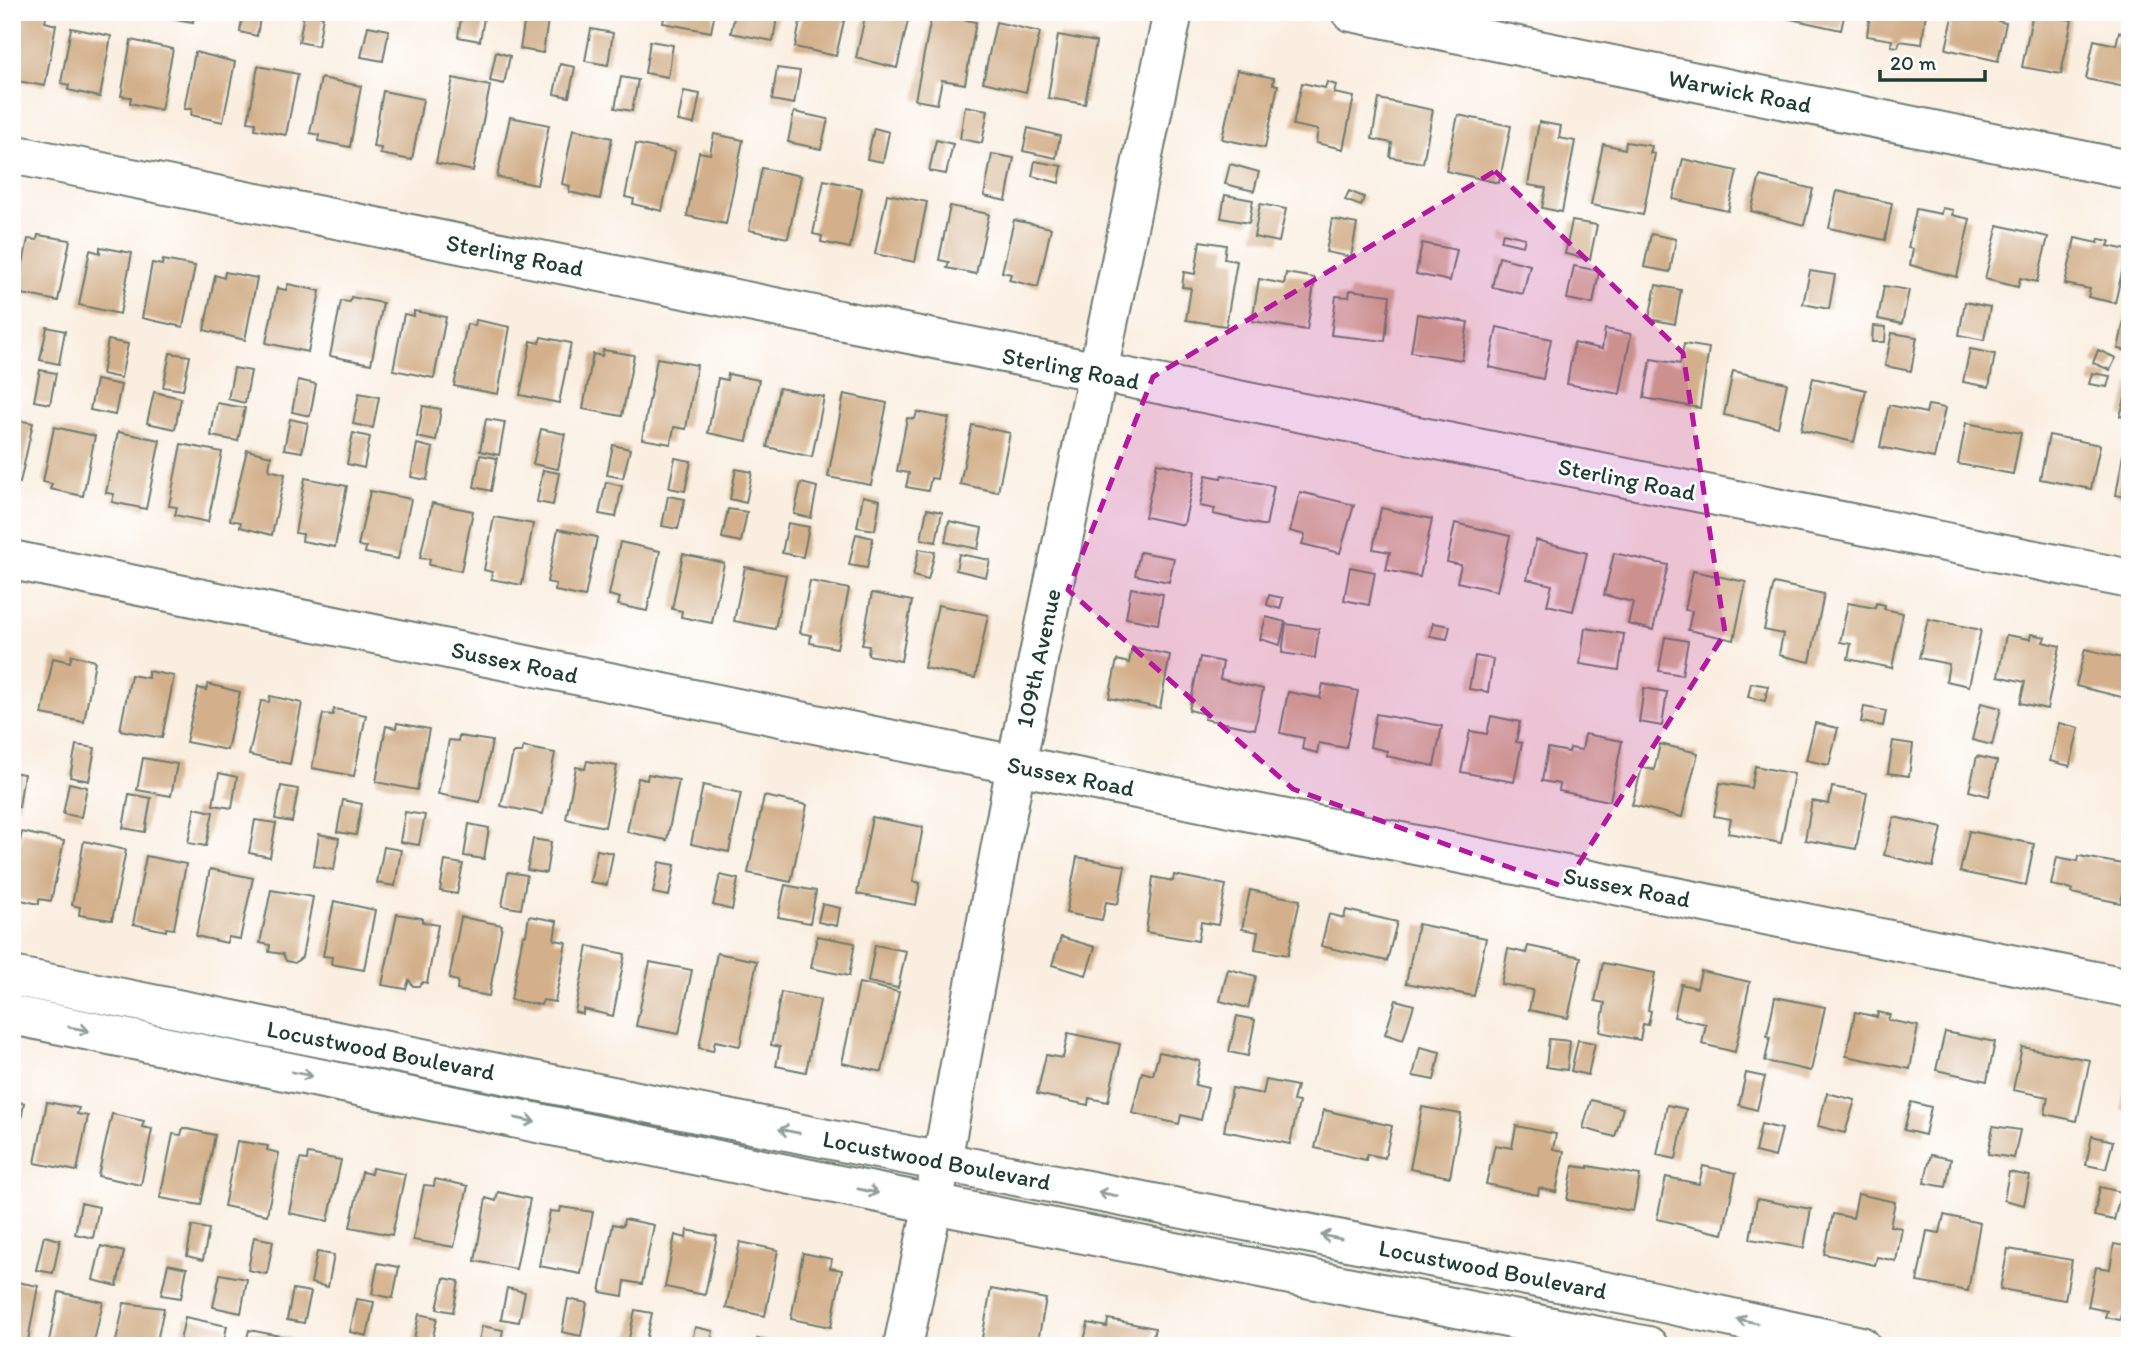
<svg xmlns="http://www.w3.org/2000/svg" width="2142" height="1358" font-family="Itim,sans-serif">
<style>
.building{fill:#d3b08b}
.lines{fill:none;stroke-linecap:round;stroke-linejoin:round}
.minor-casing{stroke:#6c7b70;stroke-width:42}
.minor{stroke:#fff;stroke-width:38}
.oneway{stroke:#8f9e9a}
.marked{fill:#b5179e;fill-opacity:0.2;stroke:#b5179e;stroke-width:5;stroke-dasharray:14 9;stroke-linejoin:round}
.labels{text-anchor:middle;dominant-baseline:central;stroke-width:5;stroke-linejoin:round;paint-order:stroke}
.street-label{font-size:24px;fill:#1f3d34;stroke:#fff}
</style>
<rect width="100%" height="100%" fill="#fff"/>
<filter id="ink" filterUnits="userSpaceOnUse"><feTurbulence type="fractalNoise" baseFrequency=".0143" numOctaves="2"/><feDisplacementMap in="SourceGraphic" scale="14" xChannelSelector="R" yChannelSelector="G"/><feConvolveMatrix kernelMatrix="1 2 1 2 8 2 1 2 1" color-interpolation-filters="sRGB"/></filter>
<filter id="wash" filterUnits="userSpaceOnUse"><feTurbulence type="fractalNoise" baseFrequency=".00686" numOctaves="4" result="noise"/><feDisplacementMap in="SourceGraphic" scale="28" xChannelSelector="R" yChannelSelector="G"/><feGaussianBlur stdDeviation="1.57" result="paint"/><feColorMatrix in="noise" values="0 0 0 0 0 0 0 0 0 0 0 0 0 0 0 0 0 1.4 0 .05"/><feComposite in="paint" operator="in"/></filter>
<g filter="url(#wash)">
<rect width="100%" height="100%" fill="#faeee0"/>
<g id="blocks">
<g class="building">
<polygon points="19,12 47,12 45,22 56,25 45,86 12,80 12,32 16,16 18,16"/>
<polygon points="177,12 195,12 193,22 175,19"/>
<polygon points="243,12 261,12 257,36 240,32"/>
<polygon points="462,12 485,12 480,41 458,37"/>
<polygon points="665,12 715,12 711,32 663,23"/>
<polygon points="735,12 778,12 773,41 731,33"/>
<polygon points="802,12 846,12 836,56 795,47"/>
<polygon points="866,12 910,12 897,68 856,58"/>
<polygon points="1787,12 1845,12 1841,30 1786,18"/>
<polygon points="1870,12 1926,12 1922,44 1900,41 1898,47 1891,46 1892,40 1867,36"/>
<polygon points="1954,12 2006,23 1998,61 1946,49"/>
<polygon points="2033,12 2072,20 2061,74 2022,67"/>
<polygon points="304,13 323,16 318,46 299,42"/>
<polygon points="932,13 976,22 965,84 942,80 937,104 915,100"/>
<polygon points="525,17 548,20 543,53 520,49"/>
<polygon points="996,22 1040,32 1026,92 983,82"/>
<polygon points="368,26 389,30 383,61 361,57"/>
<polygon points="71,28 111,36 100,97 68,90 69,85 61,83"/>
<polygon points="591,29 613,33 608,65 585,61"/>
<polygon points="2119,32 2130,34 2130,88 2086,79 2094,40 2116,45"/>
<polygon points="1058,35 1096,42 1085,104 1048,98"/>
<polygon points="131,40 173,49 161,110 130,103 131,97 121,96"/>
<polygon points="650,41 673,45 668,77 645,73"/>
<polygon points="195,52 235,62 223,122 191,115 192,109 184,109"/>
<polygon points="496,52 510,56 504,84 490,81"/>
<polygon points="560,64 575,67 569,97 554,94"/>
<polygon points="258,66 298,74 286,135 255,129 256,123 248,122"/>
<polygon points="777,68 800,71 794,104 772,100"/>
<polygon points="1237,70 1274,78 1273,84 1278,85 1265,148 1222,139"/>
<polygon points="621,77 638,80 632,111 615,108"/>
<polygon points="321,78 361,86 350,147 318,141 319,135 310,133"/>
<polygon points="453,78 490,86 473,171 436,163"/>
<polygon points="1327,82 1336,85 1334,93 1354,97 1343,149 1316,143 1318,130 1293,125 1302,83 1325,88"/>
<polygon points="383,91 423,99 412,160 380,154 381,148 373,147"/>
<polygon points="684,91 700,94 694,124 678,121"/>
<polygon points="1379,99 1433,110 1423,163 1390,157 1392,143 1372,139"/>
<polygon points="965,106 988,110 982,143 960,139"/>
<polygon points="794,112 828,119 821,149 788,142"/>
<polygon points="1458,115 1511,126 1499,183 1446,171"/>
<polygon points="510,117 549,125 537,185 497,177"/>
<polygon points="1539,122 1561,126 1559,138 1575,141 1562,212 1542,208 1546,188 1528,185"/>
<polygon points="874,128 889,132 883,162 867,159"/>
<polygon points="1028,128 1060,136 1056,158 1023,151"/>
<polygon points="573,129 612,138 600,199 569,192 570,186 562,184"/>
<polygon points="714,134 743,140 726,224 687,216 699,152 710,154"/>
<polygon points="936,140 953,144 946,174 929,171"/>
<polygon points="1626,142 1652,146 1650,153 1655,154 1643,215 1591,205 1603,144 1625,149"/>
<polygon points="636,144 675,152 662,211 633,204 634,199 625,197"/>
<polygon points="992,154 1014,158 1006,201 984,196"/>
<polygon points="1683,159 1737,171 1728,211 1673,199"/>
<polygon points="1035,161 1062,166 1059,183 1032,176"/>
<polygon points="1230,164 1259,172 1254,191 1225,184"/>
<polygon points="762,168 801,176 788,238 749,230"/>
<polygon points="1760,176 1813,189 1804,225 1751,211"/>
<polygon points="824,180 862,188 850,248 821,242 822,236 813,234"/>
<polygon points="1349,191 1364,197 1361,206 1345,200"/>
<polygon points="1837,191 1892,203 1885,240 1829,228"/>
<polygon points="887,194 927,202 915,262 875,254"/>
<polygon points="1225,195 1253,200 1249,223 1221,218"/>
<polygon points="1260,204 1286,209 1279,242 1254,237"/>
<polygon points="950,206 989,214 976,274 947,268 949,262 939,260"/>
<polygon points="1942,208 1953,210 1952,215 1970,219 1957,277 1910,265 1913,249 1908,248 1916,209 1941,214"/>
<polygon points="1332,219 1357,224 1351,257 1326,252"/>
<polygon points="1014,220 1051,228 1038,287 1009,280 1011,274 1002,272"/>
<polygon points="1572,221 1597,225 1590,259 1565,254"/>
<polygon points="1998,225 2048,237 2037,282 2020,278 2018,287 1985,279"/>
<polygon points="1503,233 1525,238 1523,246 1501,241"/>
<polygon points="1651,234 1676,239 1670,272 1644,267"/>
<polygon points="38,235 70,240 58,301 17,293 28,239 37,240"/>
<polygon points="2075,238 2098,243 2099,239 2110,241 2108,246 2127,250 2115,303 2088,297 2090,289 2065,284"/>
<polygon points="1200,241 1226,245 1224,259 1237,261 1226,326 1186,320 1191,288 1182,287 1184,272 1195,274"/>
<polygon points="1422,243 1457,250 1450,281 1416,274"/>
<polygon points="100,247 132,253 120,314 79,305 90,250 100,253"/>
<polygon points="1499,257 1530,265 1523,294 1492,287"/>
<polygon points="163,260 195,266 183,327 142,318 152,263 162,265"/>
<polygon points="1574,266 1599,271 1593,304 1567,299"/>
<polygon points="1810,271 1835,275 1829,309 1803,304"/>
<polygon points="225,272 257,278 245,340 204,330 215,275 224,278"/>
<polygon points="1286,273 1315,278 1307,330 1252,321 1259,279 1284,284"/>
<polygon points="288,284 320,291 308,352 266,343 277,288 286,290"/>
<polygon points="1656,285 1681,290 1675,324 1649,319"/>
<polygon points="1884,286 1909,290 1902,324 1878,319"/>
<polygon points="1350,290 1390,295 1385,341 1331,335 1336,296 1349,297"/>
<polygon points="351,297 383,303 371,364 330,356 341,301 350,302"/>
<polygon points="1965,302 1990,307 1984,340 1959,335"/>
<polygon points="414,311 446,317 434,378 393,370 404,314 414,316"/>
<polygon points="1417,314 1468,322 1462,360 1411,352"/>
<polygon points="2125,316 2130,317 2130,351 2118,349"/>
<polygon points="476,320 510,327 498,394 454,386 467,324 475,326"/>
<polygon points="1873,326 1886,327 1885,342 1872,342"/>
<polygon points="47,327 65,331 59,364 40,360"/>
<polygon points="1497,327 1551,339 1543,379 1489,367"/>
<polygon points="1605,329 1631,334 1620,394 1567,384 1574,343 1602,349"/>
<polygon points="1892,333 1917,337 1911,371 1885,366"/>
<polygon points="541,337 571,343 559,403 520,395 531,341 539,343"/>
<polygon points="108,340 128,344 121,378 102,374"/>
<polygon points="1684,344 1709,348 1700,408 1644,398 1651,359 1680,364"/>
<polygon points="1970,349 1995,354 1989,387 1963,382"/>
<polygon points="603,350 634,355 622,416 583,409 593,354 602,356"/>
<polygon points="2098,350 2116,358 2110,370 2093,363"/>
<polygon points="170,353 190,356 183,390 163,387"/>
<polygon points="657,358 697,365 686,429 674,427 671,444 642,439"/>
<polygon points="234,368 251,371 245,403 228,399"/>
<polygon points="40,370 56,373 50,404 34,401"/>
<polygon points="1733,371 1787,383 1778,427 1724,415"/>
<polygon points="2092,373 2110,376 2107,387 2089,384"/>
<polygon points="728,374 759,380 747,441 708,433 718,378 727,380"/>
<polygon points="1813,378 1866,390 1854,442 1801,430"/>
<polygon points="96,380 121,385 115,415 90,410"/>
<polygon points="298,380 316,384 310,416 292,412"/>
<polygon points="2129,385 2130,385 2130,419 2120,416"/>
<polygon points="779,388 824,397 812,457 767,447"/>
<polygon points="154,392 181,398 175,429 147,423"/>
<polygon points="359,393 379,397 373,428 353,424"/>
<polygon points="844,394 887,403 871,485 828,477"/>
<polygon points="217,403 245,408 238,441 211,436"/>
<polygon points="1889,405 1926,413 1928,405 1945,408 1934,458 1880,447"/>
<polygon points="423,406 441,409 436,441 417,437"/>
<polygon points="917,412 949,418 937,479 931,478 928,491 906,487 909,473 897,471 907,418 915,419"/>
<polygon points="12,419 33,423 20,483 12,482"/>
<polygon points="290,419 308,423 302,452 284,449"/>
<polygon points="486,419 505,422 499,455 480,451"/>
<polygon points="1966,423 2021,433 2013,474 1958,464"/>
<polygon points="972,425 1010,433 998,492 960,484"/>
<polygon points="54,427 95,436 83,496 50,489 52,484 43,482"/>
<polygon points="541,429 565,434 558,469 533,464"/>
<polygon points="118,432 160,440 146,509 112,502 114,494 106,493"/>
<polygon points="353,433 370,437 364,468 347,464"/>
<polygon points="2049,435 2100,445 2091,489 2040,479"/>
<polygon points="181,444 222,452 208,522 175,515 177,507 169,506"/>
<polygon points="417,444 433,448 427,480 411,477"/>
<polygon points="613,445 630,449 623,478 607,475"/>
<polygon points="247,450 271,456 269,470 285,474 272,535 240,527 241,522 230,520"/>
<polygon points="480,455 497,458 491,491 474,487"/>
<polygon points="2123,455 2130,456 2130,498 2116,495"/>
<polygon points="675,458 691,461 685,491 669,488"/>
<polygon points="1157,463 1195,471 1184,525 1145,517"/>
<polygon points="736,469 752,472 746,503 730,499"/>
<polygon points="543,470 559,473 553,505 537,502"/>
<polygon points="1206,475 1221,478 1222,475 1274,486 1266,526 1213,514 1215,509 1200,506"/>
<polygon points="305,478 347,486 335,547 302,541 303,534 295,533"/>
<polygon points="606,482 622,486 616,517 599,514"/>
<polygon points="801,483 817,487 811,518 794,514"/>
<polygon points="370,491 411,499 398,559 365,553 366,547 358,546"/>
<polygon points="1300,492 1354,505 1340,553 1302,544 1305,535 1290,531"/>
<polygon points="668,496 685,499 678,529 662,526"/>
<polygon points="863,496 880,500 875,530 857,527"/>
<polygon points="432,503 473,511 461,571 429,565 430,559 420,558"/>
<polygon points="1381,508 1432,519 1420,577 1386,570 1390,552 1373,549"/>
<polygon points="728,509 747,512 741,542 722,538"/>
<polygon points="927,509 942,512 936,542 921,539"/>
<polygon points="494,517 533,524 522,585 491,579 492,572 484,570"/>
<polygon points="949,521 982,528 978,549 945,542"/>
<polygon points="788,523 809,527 803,557 782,553"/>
<polygon points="1455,523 1510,536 1497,591 1457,582 1461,565 1447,562"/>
<polygon points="558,529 597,537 585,597 555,591 556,584 547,582"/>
<polygon points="856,534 873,538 867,568 849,565"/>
<polygon points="1536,540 1587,553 1573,611 1547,605 1552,585 1527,579"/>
<polygon points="620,542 660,551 647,611 618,605 620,598 609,595"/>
<polygon points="919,549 935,552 928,580 913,576"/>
<polygon points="1140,552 1174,558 1169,582 1135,575"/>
<polygon points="1614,553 1668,565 1653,630 1628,624 1633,602 1604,595"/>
<polygon points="683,554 724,563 712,623 681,617 682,611 672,609"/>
<polygon points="959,554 990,560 986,577 956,570"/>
<polygon points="745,567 786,575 775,629 734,621"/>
<polygon points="1350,567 1375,572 1369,605 1344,600"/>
<polygon points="1693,571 1746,582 1734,640 1688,630 1692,611 1685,610"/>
<polygon points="810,581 849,589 837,648 810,643 811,635 800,633"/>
<polygon points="1774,583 1824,594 1810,662 1779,655 1783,634 1764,630"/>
<polygon points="1131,588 1163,594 1158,624 1126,618"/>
<polygon points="872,593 912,601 901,661 868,655 869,646 862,645"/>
<polygon points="1269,595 1283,598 1280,609 1267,605"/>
<polygon points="1848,603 1875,608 1876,603 1885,605 1884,609 1903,613 1892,668 1848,659 1851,644 1840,642"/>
<polygon points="938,605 988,615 975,678 924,668"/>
<polygon points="1266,617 1285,622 1280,645 1260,639"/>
<polygon points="1928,619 1981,630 1969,686 1946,681 1949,664 1919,658"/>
<polygon points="1433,623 1450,626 1447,639 1430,636"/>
<polygon points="1286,624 1319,629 1315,658 1282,653"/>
<polygon points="1585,628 1624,634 1619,670 1580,664"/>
<polygon points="2031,634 2045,637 2043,642 2060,646 2047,709 2020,703 2025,682 1998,676 2006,635 2030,639"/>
<polygon points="1665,637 1688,641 1682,675 1659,671"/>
<polygon points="1132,647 1170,655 1160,708 1109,698 1117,660 1129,663"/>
<polygon points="2085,649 2130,660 2130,699 2076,686"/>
<polygon points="72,655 95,661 84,722 42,714 53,658 70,662"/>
<polygon points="1475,656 1493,659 1488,692 1469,689"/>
<polygon points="1200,657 1223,662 1220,679 1263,689 1255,729 1204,719 1206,714 1189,710"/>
<polygon points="148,671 174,676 162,738 120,730 131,675 148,678"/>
<polygon points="1751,683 1768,686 1765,701 1748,697"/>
<polygon points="208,684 240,692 227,750 186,742 198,688 206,690"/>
<polygon points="1323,684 1358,691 1346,748 1319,743 1317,753 1302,749 1304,738 1280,733 1288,692 1320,698"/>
<polygon points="1644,688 1667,692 1662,726 1639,722"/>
<polygon points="270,696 302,703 290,764 249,755 261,701 269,702"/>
<polygon points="1981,703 2001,708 1992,745 1972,740"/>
<polygon points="1864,707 1886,711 1883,726 1861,722"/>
<polygon points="334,709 366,715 354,776 312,768 323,714 333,715"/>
<polygon points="1376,714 1442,726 1434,766 1386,756 1387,751 1370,747"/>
<polygon points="1491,716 1520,722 1516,742 1522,743 1514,782 1461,772 1470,731 1487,734"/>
<polygon points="397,723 429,729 417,790 376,782 386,726 396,728"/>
<polygon points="1815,723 1838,728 1829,765 1806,760"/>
<polygon points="2059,723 2079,728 2070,766 2050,761"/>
<polygon points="1585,734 1622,741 1610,801 1559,791 1560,784 1542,781 1548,748 1569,752 1570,748 1582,750"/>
<polygon points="459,736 492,741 480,802 438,794 449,740 458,741"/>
<polygon points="1893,741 1913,744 1909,776 1888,773"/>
<polygon points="1660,744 1698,753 1682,817 1632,805 1642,767 1654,770"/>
<polygon points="76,745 95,748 89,781 70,777"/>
<polygon points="523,747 555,753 543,814 501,806 513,753 522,753"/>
<polygon points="1977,756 1997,761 1989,796 1969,791"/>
<polygon points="143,758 177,764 171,796 137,790"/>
<polygon points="587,761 617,766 605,827 566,819 576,767 585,769"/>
<polygon points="1755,766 1794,774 1781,843 1728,833 1731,819 1714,816 1720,783 1751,788"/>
<polygon points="12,772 24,774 19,807 12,806"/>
<polygon points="219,773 237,777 232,808 213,805"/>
<polygon points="648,774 679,780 667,840 627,832 638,778 647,780"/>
<polygon points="69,783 87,787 81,817 63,814"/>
<polygon points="703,785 741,793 729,852 691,844"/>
<polygon points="281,786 298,789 292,822 275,819"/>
<polygon points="1832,787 1867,793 1856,849 1805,840 1812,801 1829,804"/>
<polygon points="129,794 151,798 145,832 123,828"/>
<polygon points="764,796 807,805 791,882 748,873"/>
<polygon points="343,800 362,804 356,835 337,832"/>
<polygon points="195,808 213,812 206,846 188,843"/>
<polygon points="405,812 425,815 419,845 400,842"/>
<polygon points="872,817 923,827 913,881 920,883 916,905 857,894"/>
<polygon points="1894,817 1942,828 1933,867 1884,855"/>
<polygon points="255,820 276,823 270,857 249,853"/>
<polygon points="469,824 489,828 484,859 464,856"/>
<polygon points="1969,831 2034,844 2026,885 1960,872"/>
<polygon points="22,832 64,841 51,901 39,899 39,904 12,898 12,879"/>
<polygon points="319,834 339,838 334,870 314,866"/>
<polygon points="533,839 551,842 546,873 527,870"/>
<polygon points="84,841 126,850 112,920 79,915 80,907 72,905"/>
<polygon points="384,847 401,850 395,886 377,883"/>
<polygon points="597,850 613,853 607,885 590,882"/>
<polygon points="146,856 186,864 174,929 166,928 166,931 133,924"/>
<polygon points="2079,856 2128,865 2121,903 2071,893 2072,889 2051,885 2057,857 2078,861"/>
<polygon points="1077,857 1125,866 1118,904 1106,902 1102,920 1066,913"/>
<polygon points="445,861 463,864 457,894 440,891"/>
<polygon points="659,862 675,865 669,896 653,893"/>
<polygon points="210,869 253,878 240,939 228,937 227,943 196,936"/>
<polygon points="508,872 527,875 521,909 502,906"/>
<polygon points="720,875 738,879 732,910 713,905"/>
<polygon points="1174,875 1226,885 1218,925 1201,922 1198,941 1146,932 1153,877 1173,881"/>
<polygon points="785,885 816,891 810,923 778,917"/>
<polygon points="271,890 313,897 302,957 295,963 286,961 283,954 269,952 270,945 260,943"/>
<polygon points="1250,890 1300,900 1288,955 1255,949 1258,932 1242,929"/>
<polygon points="334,901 375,910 364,970 331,964 332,957 323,956"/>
<polygon points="822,904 840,908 837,926 818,922"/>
<polygon points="1346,910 1397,922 1387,961 1321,946 1329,914 1344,918"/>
<polygon points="397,914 422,918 422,922 438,925 427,983 423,982 419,986 413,986 409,980 406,989 382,985"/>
<polygon points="529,916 557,921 554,940 566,942 555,1002 543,1000 541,1005 511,1000 523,935 526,935"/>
<polygon points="461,917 502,925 489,996 457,990 458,981 449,979"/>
<polygon points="1418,924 1486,938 1474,996 1406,983"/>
<polygon points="817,936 855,943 849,976 811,968"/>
<polygon points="1061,937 1095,947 1086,975 1052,965"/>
<polygon points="875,945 906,951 898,988 868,982"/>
<polygon points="588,946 625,954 613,1016 583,1009 583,1014 575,1012"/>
<polygon points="1528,946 1581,957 1568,1018 1529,1010 1533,990 1501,984 1508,949 1526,953"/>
<polygon points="717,953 757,961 740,1046 715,1041 713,1051 699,1048"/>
<polygon points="650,962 692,970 679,1034 636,1026"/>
<polygon points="1603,963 1655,973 1648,1010 1651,1011 1648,1025 1643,1024 1640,1040 1600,1032 1605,1003 1595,1001"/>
<polygon points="1228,969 1256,976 1248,1008 1220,1001"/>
<polygon points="1701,971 1750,982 1735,1052 1702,1044 1706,1024 1674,1017 1681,984 1697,988"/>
<polygon points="859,983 899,992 882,1072 842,1063"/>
<polygon points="781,992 820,1000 806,1072 776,1066 780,1047 771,1045"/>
<polygon points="1775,997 1825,1007 1811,1071 1765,1061 1770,1037 1767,1036"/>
<polygon points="1396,1000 1414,1005 1403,1040 1385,1034"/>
<polygon points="1855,1012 1877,1017 1878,1012 1890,1015 1888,1020 1918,1026 1910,1069 1846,1056"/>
<polygon points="1237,1016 1255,1020 1248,1056 1229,1052"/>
<polygon points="1945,1032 1995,1042 1987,1081 1936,1070"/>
<polygon points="1068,1033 1120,1044 1108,1102 1089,1098 1088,1105 1037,1094 1046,1055 1063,1058"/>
<polygon points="1549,1039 1570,1041 1567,1070 1546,1067"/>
<polygon points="1578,1040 1595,1043 1588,1075 1571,1071"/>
<polygon points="1420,1047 1440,1052 1434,1080 1413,1076"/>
<polygon points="2022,1047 2090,1060 2077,1121 2045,1114 2048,1097 2013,1090"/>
<polygon points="1159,1052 1200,1061 1195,1085 1208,1088 1201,1120 1181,1115 1179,1124 1132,1113 1142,1072 1153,1075"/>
<polygon points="2128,1068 2130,1068 2130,1110 2121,1109"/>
<polygon points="1746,1073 1765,1077 1757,1110 1739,1105"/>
<polygon points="1266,1080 1297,1086 1293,1101 1299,1102 1290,1144 1224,1131 1232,1088 1263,1094"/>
<polygon points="1827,1093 1855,1100 1845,1133 1818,1126"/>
<polygon points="12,1095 15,1096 14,1102 24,1103 14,1159"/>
<polygon points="1591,1100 1623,1108 1615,1137 1583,1128"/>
<polygon points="47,1102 79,1108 77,1114 88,1116 77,1171 35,1163"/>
<polygon points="1911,1102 1931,1107 1925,1135 1904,1130"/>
<polygon points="1667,1105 1686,1109 1676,1159 1657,1155"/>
<polygon points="1422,1107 1461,1114 1450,1177 1410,1169"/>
<polygon points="1324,1110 1392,1126 1385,1158 1367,1154 1366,1160 1315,1148"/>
<polygon points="112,1114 144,1121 142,1127 152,1129 141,1185 98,1176"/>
<polygon points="1761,1124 1782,1129 1775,1157 1755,1152"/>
<polygon points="1516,1126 1556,1134 1553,1149 1564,1151 1556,1192 1539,1188 1538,1195 1486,1184 1495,1145 1512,1148"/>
<polygon points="1993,1126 2020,1130 2014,1158 1988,1154"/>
<polygon points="183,1128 215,1135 201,1205 160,1198 173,1134 181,1135"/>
<polygon points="2092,1136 2113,1141 2106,1169 2086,1165"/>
<polygon points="237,1141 268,1146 267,1150 279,1153 267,1215 224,1206"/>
<polygon points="308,1154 341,1160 328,1221 289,1213 300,1159 307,1160"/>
<polygon points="1931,1155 1951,1159 1946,1187 1924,1183"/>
<polygon points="1573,1166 1588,1168 1588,1166 1640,1175 1633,1211 1567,1200"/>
<polygon points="1703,1166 1736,1173 1723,1234 1657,1219 1666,1177 1699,1184"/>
<polygon points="372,1168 405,1174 392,1235 350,1227 362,1172 371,1174"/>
<polygon points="2009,1172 2030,1176 2024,1205 2004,1200"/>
<polygon points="435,1179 468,1186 454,1247 413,1240 424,1185 434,1186"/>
<polygon points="2100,1187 2121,1192 2114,1220 2094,1216"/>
<polygon points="498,1192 530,1199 516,1269 475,1261 486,1198 496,1201"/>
<polygon points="1858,1194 1895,1202 1890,1226 1902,1228 1896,1261 1877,1257 1875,1265 1824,1254 1833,1214 1853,1218"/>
<polygon points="1757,1199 1811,1209 1804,1248 1750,1239"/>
<polygon points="81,1203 99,1207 93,1238 75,1234"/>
<polygon points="561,1207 593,1212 581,1274 539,1266 550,1211 560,1212"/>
<polygon points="1944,1215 1980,1223 1968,1291 1917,1282 1927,1231 1940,1233"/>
<polygon points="624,1219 654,1225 642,1284 625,1281 623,1296 600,1292 613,1224 623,1226"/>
<polygon points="192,1226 209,1229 203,1260 187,1256"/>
<polygon points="687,1230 717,1236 705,1295 665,1287 675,1235 686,1238"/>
<polygon points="44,1236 60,1240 53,1273 36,1270"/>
<polygon points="254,1237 273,1241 267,1274 248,1270"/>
<polygon points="740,1242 778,1250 765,1316 726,1308"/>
<polygon points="2114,1244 2130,1247 2130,1315 2121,1314 2120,1320 2105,1317 2107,1311 2088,1307 2096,1267 2110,1269"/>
<polygon points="101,1246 124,1252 117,1286 93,1280"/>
<polygon points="2008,1249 2072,1260 2065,1300 2000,1289"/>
<polygon points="317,1252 334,1255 328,1287 311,1283"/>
<polygon points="803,1253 832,1259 830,1268 842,1270 831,1327 791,1319"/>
<polygon points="378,1263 399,1267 393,1298 372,1294"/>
<polygon points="168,1264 187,1268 181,1298 161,1295"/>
<polygon points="220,1274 247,1279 241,1313 213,1307"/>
<polygon points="444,1278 459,1281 453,1312 437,1309"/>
<polygon points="12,1281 38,1286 27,1346 12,1346"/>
<polygon points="507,1288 525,1292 519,1322 501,1319"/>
<polygon points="293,1289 311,1292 304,1323 287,1320"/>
<polygon points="991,1289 1046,1299 1037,1346 1022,1346 982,1338"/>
<polygon points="59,1292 103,1302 93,1346 48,1346"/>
<polygon points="357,1299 374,1302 367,1336 350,1332"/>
<polygon points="568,1299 587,1303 581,1336 562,1332"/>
<polygon points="124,1303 164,1308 156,1346 115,1346"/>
<polygon points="635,1310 652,1313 645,1346 628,1343"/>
<polygon points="419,1314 437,1318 431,1346 413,1344"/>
<polygon points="185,1317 227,1326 223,1346 179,1346"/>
<polygon points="1108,1319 1155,1328 1151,1346 1083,1346 1088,1323 1107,1327"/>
<polygon points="482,1326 503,1330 500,1346 478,1346"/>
<polygon points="695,1327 713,1331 710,1346 691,1346"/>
<polygon points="249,1330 291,1338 289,1346 245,1346"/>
<polygon points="757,1339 776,1343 775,1346 756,1346"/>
<polygon points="1200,1340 1231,1344 1231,1346 1177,1346 1177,1341 1199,1344"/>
</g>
</g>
</g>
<g filter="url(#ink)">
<use href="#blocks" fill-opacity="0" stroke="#6c7b70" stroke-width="2"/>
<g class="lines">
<defs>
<g id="minor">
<polyline points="1351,12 2130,170"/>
<polyline points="12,154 2130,579"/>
<polyline points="12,560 1016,765 2130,988"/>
<polyline points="12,976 907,1155 1645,1299 1861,1346"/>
<polyline points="12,1015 898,1197 1648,1346"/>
<polyline points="903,1346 942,1161 1016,765 1173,12"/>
</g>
</defs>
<use href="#minor" class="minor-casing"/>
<use href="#minor" class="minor"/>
</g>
<defs><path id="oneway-shaft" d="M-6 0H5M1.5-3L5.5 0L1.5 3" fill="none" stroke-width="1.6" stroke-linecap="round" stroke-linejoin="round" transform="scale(1.75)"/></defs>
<g class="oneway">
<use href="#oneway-shaft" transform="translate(79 1029) rotate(11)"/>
<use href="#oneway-shaft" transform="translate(302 1074) rotate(11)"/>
<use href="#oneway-shaft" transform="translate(525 1120) rotate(12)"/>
<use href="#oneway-shaft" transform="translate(789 1131) rotate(-169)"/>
<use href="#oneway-shaft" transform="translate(868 1191) rotate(12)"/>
<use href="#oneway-shaft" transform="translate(1108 1194) rotate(-169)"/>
<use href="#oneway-shaft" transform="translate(1331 1237) rotate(-169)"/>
<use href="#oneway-shaft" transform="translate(1747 1321) rotate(-168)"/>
</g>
</g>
<path class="marked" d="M1495 171 1683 353 1725 633 1564 887 1293 789 1068 590 1153 377Z"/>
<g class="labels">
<g class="street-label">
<text transform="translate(1740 91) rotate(11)">Warwick Road</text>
<text transform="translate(515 255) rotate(11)">Sterling Road</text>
<text transform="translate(1071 368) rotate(11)">Sterling Road</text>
<text transform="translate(1627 479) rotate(11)">Sterling Road</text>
<text transform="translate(1038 658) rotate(-78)">109th Avenue</text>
<text transform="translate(515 662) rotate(12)">Sussex Road</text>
<text transform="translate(1071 776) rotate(11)">Sussex Road</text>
<text transform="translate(1627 887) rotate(11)">Sussex Road</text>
<text transform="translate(381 1050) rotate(11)">Locustwood Boulevard</text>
<text transform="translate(937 1160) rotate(11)">Locustwood Boulevard</text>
<text transform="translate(1493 1269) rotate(11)">Locustwood Boulevard</text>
</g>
</g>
<rect width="2142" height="1358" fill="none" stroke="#fff" stroke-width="42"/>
<path d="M1880 70v10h105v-10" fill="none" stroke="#1f3d34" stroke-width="3.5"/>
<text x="1890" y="70" font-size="21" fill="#1f3d34" stroke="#ffffff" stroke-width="5" paint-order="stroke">20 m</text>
</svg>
